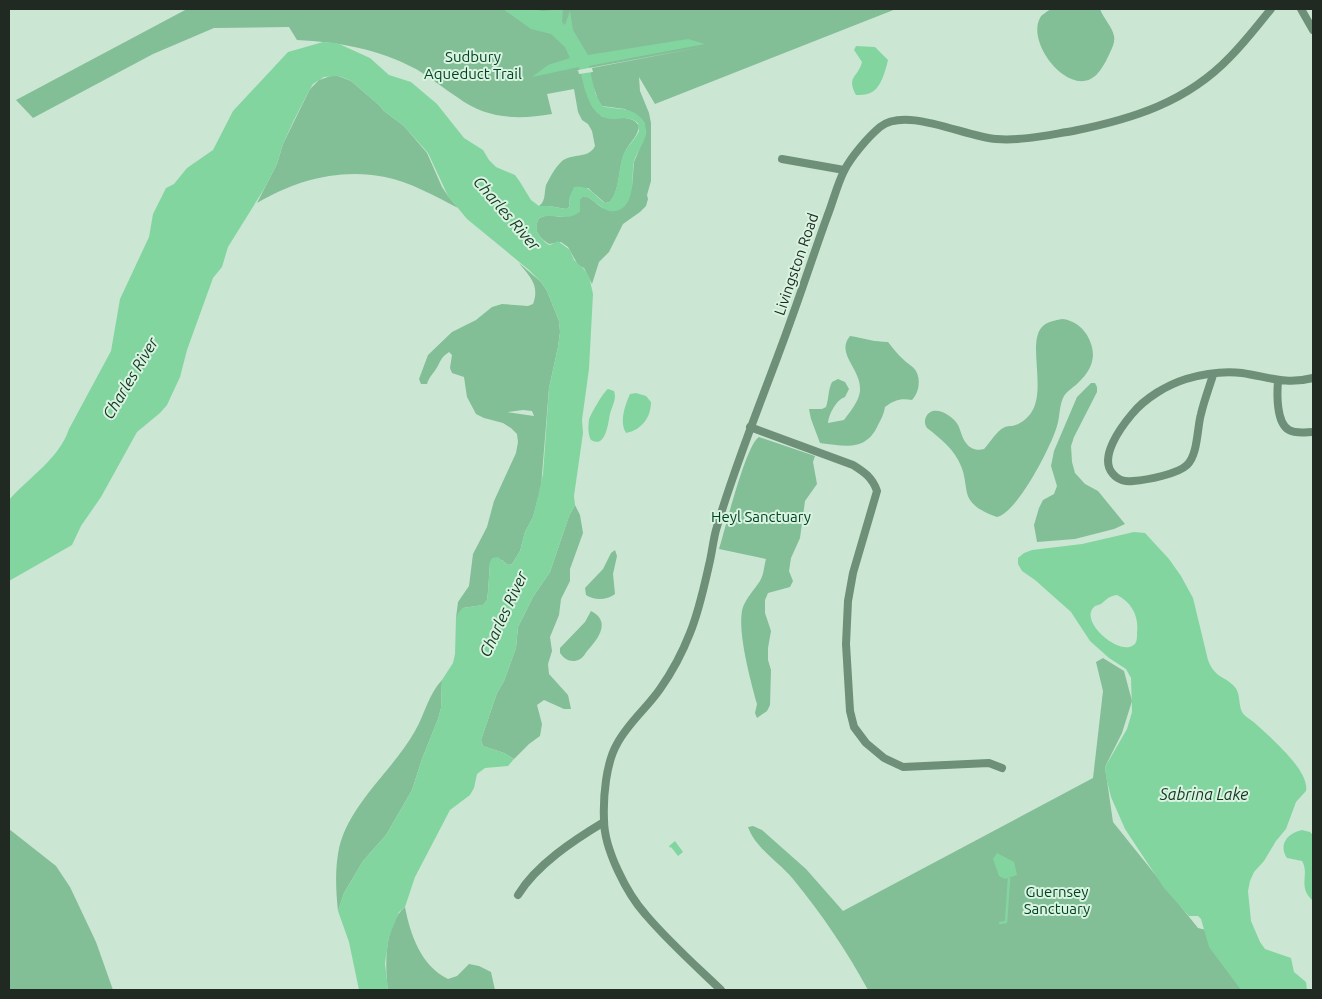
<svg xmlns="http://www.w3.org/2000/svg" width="1322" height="999" font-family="Ubuntu,sans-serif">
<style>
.green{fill:#82be96;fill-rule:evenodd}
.water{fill:#83d59f;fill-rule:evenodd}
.pier{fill:#cce6d4}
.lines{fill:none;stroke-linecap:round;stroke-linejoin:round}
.stream{stroke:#83d59f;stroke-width:2.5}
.minor{stroke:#6e8f78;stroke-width:8}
.labels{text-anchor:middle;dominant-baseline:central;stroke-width:4;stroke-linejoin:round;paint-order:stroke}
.park-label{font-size:15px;fill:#004322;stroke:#d9f3e1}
.street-label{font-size:15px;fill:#202922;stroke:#d9f3e1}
.water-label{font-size:16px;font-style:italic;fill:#143722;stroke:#d9f3e1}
</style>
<rect width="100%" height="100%" fill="#cce6d4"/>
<g class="green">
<path d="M187 9H896L655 104 639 77 640 91 649 113 651 123V181L647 195 648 199 646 206 640 212 623 224 609 252 599 262 592 284 584 268 578 265 568 247 561 242 549 244C538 237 533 230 539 218L548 215 561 217 580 211V199L583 196C596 198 597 210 613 210L632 187 634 162 646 133 644 122 625 109 602 106 598 100 593 85 601 116C614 122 631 112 639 126 638 138 626 145 623 157 618 172 620 189 610 202L605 203 588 188 570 196 569 207 566 209 549 206H539C546 201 544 193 546 185 550 177 555 168 561 162 572 152 588 160 595 146L592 131 588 124 582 120 578 112 574 89 547 94 552 114C517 120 486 119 457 97 443 88 430 77 416 69 378 49 339 42 297 40L289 27 214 28 153 54 33 118 16 100Z"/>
<path d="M1051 9H1100C1103 18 1112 26 1114 36 1116 43 1109 54 1106 61 1103 66 1099 73 1095 76 1070 98 1026 44 1040 18 1042 14 1047 12 1051 9Z"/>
<path d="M331 76H338L351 81 379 105 384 111 404 126 427 153 442 187 448 196 458 208C435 196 410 182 385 177 340 168 296 180 257 203L277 164 283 144 310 89 319 80Z"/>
<path d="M519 263 541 282 547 291 559 321 560 332 558 347 549 388 541 487 533 517 525 532 520 551 512 564 508 565 502 560 490 562 488 592 487 600 483 605 463 608 456 618 458 602 469 586 473 554 487 527 494 501 516 453 518 442 517 434 511 428 503 423 484 418 476 414 467 397 464 377 452 373 450 368 452 355 449 352C440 358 441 361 436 369 433 374 429 377 427 384H421L419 379 428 355 452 332 476 320 492 307 502 304 528 306 533 304C540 285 530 277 519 263ZM523 410 532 411 534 416 507 412Z"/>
<path d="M1062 319C1073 320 1081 326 1087 335 1098 354 1093 369 1078 383 1074 387 1067 391 1064 396 1059 405 1060 417 1057 426 1051 447 1017 513 997 517 985 513 970 506 967 493 965 484 965 475 961 466 955 450 940 438 927 428 925 425 924 421 926 417 933 403 953 416 958 425 961 431 962 438 966 443 970 449 977 451 984 449 990 443 996 431 1005 427 1007 426 1010 426 1012 426 1019 425 1027 419 1031 413 1047 390 1027 343 1042 327 1046 322 1056 320 1062 319Z"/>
<path d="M850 336C863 338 874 342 888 342 893 348 898 355 904 360 908 364 913 366 916 371 921 380 919 393 912 400 901 398 894 400 885 407 884 414 881 419 878 425 866 452 845 446 820 443L811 419 809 409H822L826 407C829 398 828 390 832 382L838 379 845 382 849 389 845 397C836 400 829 414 828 423L844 420C850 412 859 401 860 391 862 369 835 354 850 336Z"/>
<polygon points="1091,383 1095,383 1097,387 1097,392 1074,437 1071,446 1072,462 1075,473 1085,484 1098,491 1125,524 1114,529 1075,539 1037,542 1034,525 1039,508 1043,500 1054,494 1057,486 1051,466 1054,451 1077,397"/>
<path d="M759 437 815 456 813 462 817 484 805 501 800 538 791 558 789 571 793 581 790 587 768 593 765 600V613L771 631 768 648V660L771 670 770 705 767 711 757 718 755 713 757 704C751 682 736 628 743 607 747 597 754 590 760 581 764 574 764 566 766 559L719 549C725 530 746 444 759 437Z"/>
<polygon points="575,505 580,515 583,533 570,569 570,581 561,599 559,615 550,637 552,651 548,664 549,674 568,695 571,709 564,709 544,700 537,705 542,724 540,736 529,744 514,759 504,753 483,746 481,740 497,693 504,681 516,648 518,627 533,597 550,572 569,516"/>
<path d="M615 550 617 556 613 574 615 594C607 600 595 601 586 595L585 588 603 569 611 553Z"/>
<path d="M591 611C611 621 599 638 588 650 586 652 583 658 580 659 572 664 564 659 560 653V648L585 622Z"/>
<path d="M1103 658 1124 671 1132 701 1122 733 1105 767 1113 822 1198 928 1210 931 1244 990H868C847 951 821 913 793 879 778 861 756 849 748 827L753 826 762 830 806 869 843 911 1093 778 1103 691 1096 662Z"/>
<path d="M442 680 441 708 438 719 422 759 412 790 386 835 363 861 344 893 338 911C336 892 335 873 338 854 345 807 393 771 415 731 425 714 428 695 442 680Z"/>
<polygon points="9,829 56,866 70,887 96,942 113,990 9,990"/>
<path d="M405 907C410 934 421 966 448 979L457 976 469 964 479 966 491 972 495 990H388C385 966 384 924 405 907Z"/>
</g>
<g class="water">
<path d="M503 9H536L542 11 563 9 562 22 565 25 570 11 573 30 588 55 688 39 705 44 589 66 595 93 602 106C616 110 630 106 641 118 645 122 646 128 646 133 645 142 637 152 634 161 631 175 636 200 621 209 605 218 596 198 583 196L580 199V211C569 223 552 212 539 218 535 227 536 234 543 240 545 242 548 245 550 245 553 244 555 242 558 241L570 250 574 260 583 268 589 276 593 294 589 369 582 420 583 433 574 496 575 505 569 516 550 572 533 597 518 627 516 648 504 681 497 693 481 740 483 746 504 753 514 759 508 766 485 768 477 774 474 788 470 795 450 810 415 877 405 907 399 912 389 937 385 963 388 990H359L349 942 338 911 344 893 363 861 386 835 412 790 422 759 438 719 441 708 442 680 453 663 455 654 456 618 459 612 463 608 482 605 487 600 488 592 490 562 492 558 498 557 508 565 512 564 520 551 525 532 533 517 543 474 549 388 558 347 560 332 559 321 547 291 541 282 529 270 467 219 448 196 428 153 404 126 384 111 379 105 351 81 344 78 338 76 324 77 313 84 310 89 294 120 283 144 277 164 264 189 228 247 222 267 213 278 187 350 180 377 167 405 160 413 137 432 101 497 81 526 72 545 9 581V500C29 477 59 459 69 429L111 351 120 299 149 237 153 214 166 188 174 184 187 168 213 150 233 111 288 52 323 42 337 43 370 58 389 75 411 82 437 104 464 138 483 150 489 160 496 167 515 175 520 182 531 200 539 206H549L566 209 569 207 570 196 574 187C591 185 593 195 605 203L610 202C620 188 618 170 623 155 627 146 635 140 639 131L638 123C631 117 625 118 616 119 588 121 585 87 579 67L532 77 548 65 570 58 565 47 551 34 531 29Z"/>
<path d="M856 46 875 47 888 60C886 69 881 88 872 92 867 95 861 95 856 95 846 76 858 78 862 62L854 50Z"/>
<path d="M608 389 614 391C617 399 612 406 610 414 608 423 606 449 591 440 588 435 588 426 589 420 590 415 604 391 608 389Z"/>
<path d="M636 393 646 396 651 402C651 418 641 430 626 433 619 422 625 405 630 394Z"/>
<path d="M1134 532 1145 533 1169 559 1181 576 1193 598 1208 660C1215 678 1223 675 1234 686 1241 693 1238 704 1242 712 1245 717 1252 720 1257 725 1271 738 1310 771 1306 791L1296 802 1286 829 1276 841 1264 861 1254 872 1250 881 1248 891 1251 921 1260 942 1265 949 1291 958 1294 972 1306 982 1307 990H1241L1209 947 1201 919 1198 916H1189L1164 888 1125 829 1111 797 1106 777 1105 767 1127 729 1132 712 1131 678 1126 669 1109 658 1090 641 1071 612 1035 580 1022 571 1018 564V558L1024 553 1032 550 1082 544ZM1117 595C1132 603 1139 616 1137 633 1137 639 1137 644 1132 646 1117 654 1079 621 1094 607 1096 605 1099 605 1101 604 1107 599 1109 596 1117 595Z"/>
<path d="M1302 830 1310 832 1313 835V901C1297 886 1310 875 1302 861L1287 858C1278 844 1288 833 1302 830Z"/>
<polygon points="675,841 683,852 678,856 671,847 670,848 669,846"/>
<polygon points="997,853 1014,862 1017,875 1005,879 999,876 993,859"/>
</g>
<polygon class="pier" points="707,46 592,68 593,72 579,74 578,70 530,79"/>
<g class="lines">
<polyline class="stream" points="1000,923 1006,922 1009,879"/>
<g class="minor">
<polyline points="1301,9 1313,30"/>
<polyline points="782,159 844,170"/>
<path d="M1213 375C1209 388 1204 401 1201 414 1197 428 1198 455 1187 465 1178 474 1147 480 1133 481 1126 482 1118 480 1113 474 1098 458 1121 427 1132 414 1145 398 1167 385 1186 379 1203 374 1225 371 1242 373 1269 377 1285 385 1313 378"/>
<path d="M1278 381C1277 393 1276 423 1289 430 1296 434 1306 432 1313 432"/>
<path d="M750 427 853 465C864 472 872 477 877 491L853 573 848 601 846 644 850 711 854 727 866 743 884 758 903 767 989 763 1002 768"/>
<path d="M518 895C536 865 574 840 604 822"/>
<path d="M721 990C696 966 669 942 646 915 627 894 604 849 604 820 603 797 606 763 617 744 628 723 647 708 660 689 672 672 683 651 690 633 699 611 704 587 709 565 712 553 713 541 716 530 737 457 767 388 792 317 804 284 815 250 827 217 833 202 837 185 844 171 851 157 868 137 880 127 906 106 965 137 996 139 1022 141 1048 135 1073 131 1133 119 1187 102 1230 57 1245 42 1258 25 1271 9"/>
</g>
</g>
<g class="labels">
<g class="park-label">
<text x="473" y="56">Sudbury<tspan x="473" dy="17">Aqueduct Trail</tspan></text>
<text x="761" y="516">Heyl Sanctuary</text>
<text x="1057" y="891">Guernsey<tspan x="1057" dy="17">Sanctuary</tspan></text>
</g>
<g class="street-label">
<text transform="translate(796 264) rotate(-71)">Livingston Road</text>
</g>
<g class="water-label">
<text transform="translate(507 213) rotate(49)">Charles River</text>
<text transform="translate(130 378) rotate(-59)">Charles River</text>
<text transform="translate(503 614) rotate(-65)">Charles River</text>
<text x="1204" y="794">Sabrina Lake</text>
</g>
</g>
<rect width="1322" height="999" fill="none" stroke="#202922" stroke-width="20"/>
</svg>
